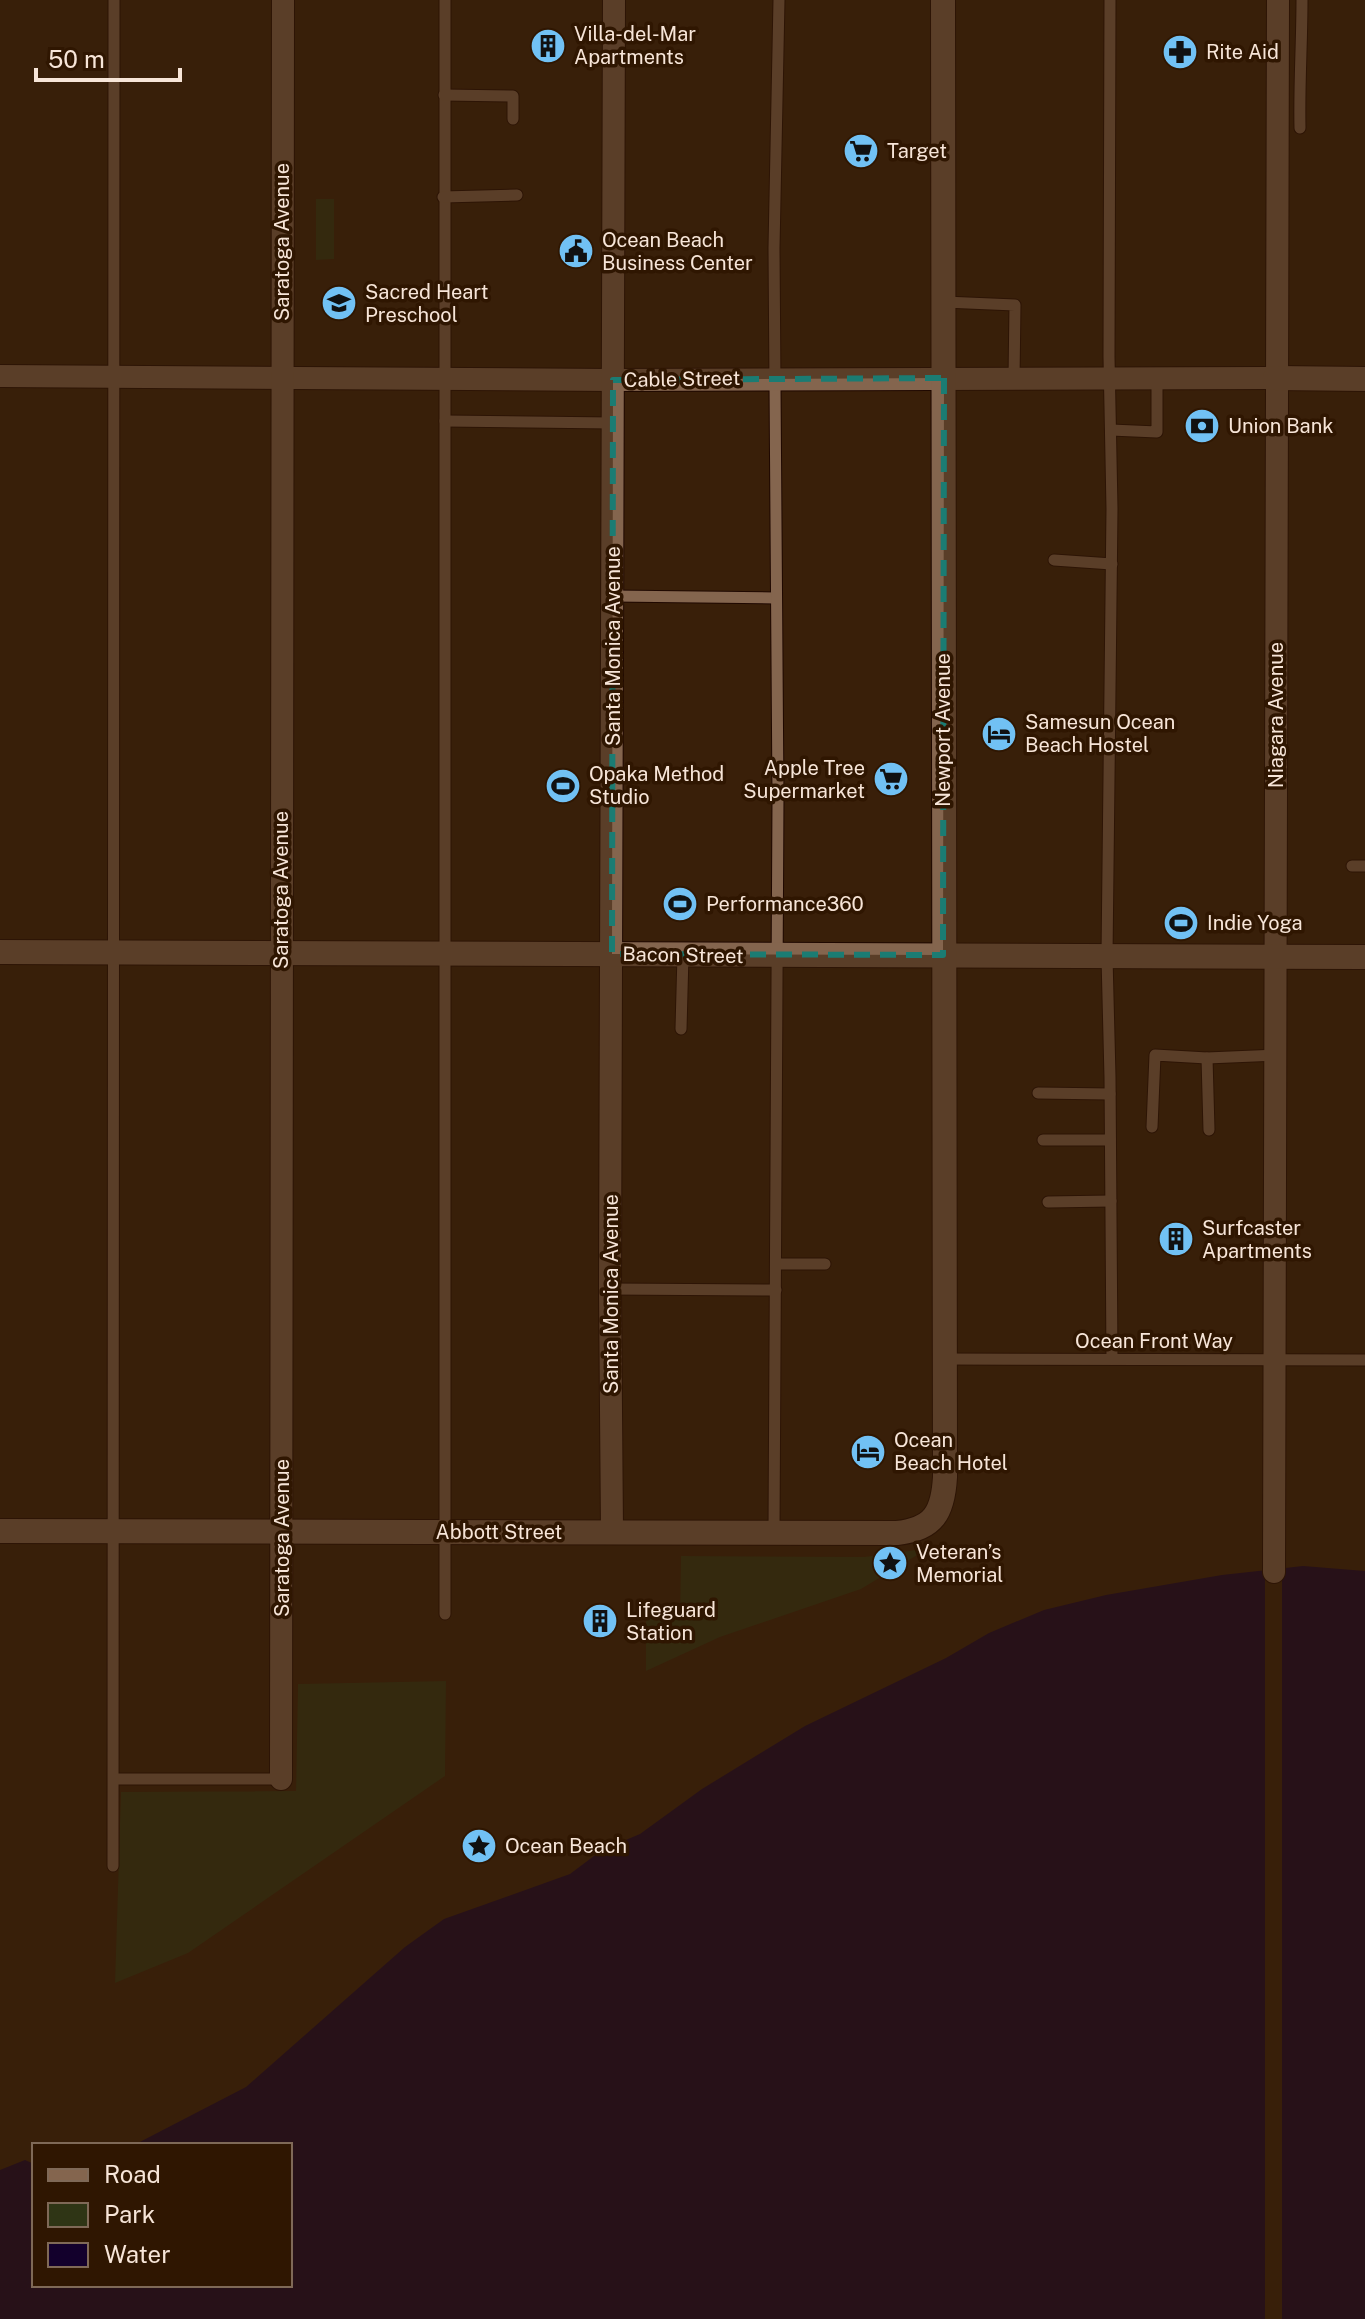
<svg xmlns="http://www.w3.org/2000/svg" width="1365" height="2319" font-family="'Public Sans',sans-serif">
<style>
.green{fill:#2f3515}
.water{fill:#13002c}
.pier{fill:#391f09}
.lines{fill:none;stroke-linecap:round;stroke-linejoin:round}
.lane-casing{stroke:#1f0800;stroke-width:13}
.street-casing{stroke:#1f0800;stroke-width:24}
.secondary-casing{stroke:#1f0800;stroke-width:26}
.lane{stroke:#84654e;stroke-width:11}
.street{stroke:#84654e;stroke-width:22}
.secondary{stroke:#84654e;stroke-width:24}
.marked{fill:none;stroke:#1b7c73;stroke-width:6;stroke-dasharray:16 10;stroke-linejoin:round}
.labels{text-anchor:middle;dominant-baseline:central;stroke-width:7;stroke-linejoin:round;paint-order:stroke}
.poi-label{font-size:20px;fill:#f7e5d8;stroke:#2f1601;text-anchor:start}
.street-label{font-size:20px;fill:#f7e5d8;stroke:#2f1601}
</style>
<rect width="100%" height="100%" fill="#391f09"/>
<g class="green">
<polygon points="316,199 334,199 334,259 316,260"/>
<polygon points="916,1550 919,1554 861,1589 720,1637 646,1671 646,1617 680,1617 681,1556 864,1557"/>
<polygon points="446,1681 445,1776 188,1953 115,1983 121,1792 296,1791 298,1684"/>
</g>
<polygon class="water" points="1303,1566 1365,1571 1365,2319 0,2319 0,2170 25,2160 34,2164 34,2285 290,2285 290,2145 134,2145 246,2087 405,1947 444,1919 570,1874 602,1850 640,1834 702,1789 805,1726 946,1658 989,1633 1044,1610 1106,1595 1222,1575"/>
<polygon class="pier" points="1282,1564 1282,2319 1265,2319 1265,1566"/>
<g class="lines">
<defs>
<g id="lane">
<polyline points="445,0 445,1614"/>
<polyline points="1110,0 1109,357 1112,509 1107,957 1110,1077 1112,1359"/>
<polyline points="444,95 513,96 513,119"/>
<path d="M1300 128C1299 85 1302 43 1302 0"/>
<polyline points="443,197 517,195"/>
<polyline points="944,302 1015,305 1014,379"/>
<polyline points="445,421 612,423"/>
<polyline points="1111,430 1157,432 1157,378"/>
<polyline points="1054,560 1112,564"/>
<polyline points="613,596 776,598"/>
<polyline points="1352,866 1365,866"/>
<polyline points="681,1029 683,955"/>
<polyline points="1207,1058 1209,1130"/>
<polyline points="1038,1093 1110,1094"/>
<polyline points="1152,1127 1155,1055 1207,1058 1275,1055"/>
<polyline points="1043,1140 1110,1140"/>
<polyline points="1048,1202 1111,1201"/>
<polyline points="776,1264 825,1264"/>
<polyline points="610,1289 776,1290"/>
<polyline points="944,1359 1365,1360"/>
<polyline points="774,1532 778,798 774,248 779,0"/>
<polyline points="114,1779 281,1779"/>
<polyline points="113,1866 114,0"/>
</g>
<g id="street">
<polyline points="0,376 613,380 1275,378"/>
<polyline points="612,1531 610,1289 614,0"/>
<polyline points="1274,1572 1278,0"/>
<polyline points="281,1779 283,0"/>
</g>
<g id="secondary">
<polyline points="1275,378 1365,379"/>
<polyline points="0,952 1365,957"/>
<path d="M0 1531 897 1533C934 1529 943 1512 945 1477L943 0"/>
</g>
</defs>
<use href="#lane" class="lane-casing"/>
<use href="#street" class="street-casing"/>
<use href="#secondary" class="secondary-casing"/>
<use href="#lane" class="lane"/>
<use href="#street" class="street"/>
<use href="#secondary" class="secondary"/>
</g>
<path d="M0 0H1365V2319H0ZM944 378 943 955 612 954 613 380Z" fill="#391f09" fill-opacity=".55" fill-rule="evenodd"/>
<path class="marked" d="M944 378 943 955 612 954 613 380Z"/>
<defs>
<symbol id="building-disc" viewBox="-11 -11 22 22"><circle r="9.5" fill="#71c1f4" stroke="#2f1601"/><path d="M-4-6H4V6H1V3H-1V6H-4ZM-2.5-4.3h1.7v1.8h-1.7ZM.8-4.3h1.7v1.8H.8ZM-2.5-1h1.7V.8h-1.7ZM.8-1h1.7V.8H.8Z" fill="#111"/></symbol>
<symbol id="pharmacy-disc" viewBox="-11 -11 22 22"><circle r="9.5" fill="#71c1f4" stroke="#2f1601"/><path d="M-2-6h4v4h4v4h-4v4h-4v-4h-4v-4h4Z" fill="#111"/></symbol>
<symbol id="supermarket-disc" viewBox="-11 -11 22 22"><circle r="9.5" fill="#71c1f4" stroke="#2f1601"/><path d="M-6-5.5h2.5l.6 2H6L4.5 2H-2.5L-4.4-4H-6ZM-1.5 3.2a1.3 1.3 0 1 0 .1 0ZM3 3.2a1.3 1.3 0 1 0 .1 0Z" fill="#111"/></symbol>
<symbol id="civic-disc" viewBox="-11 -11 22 22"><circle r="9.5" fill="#71c1f4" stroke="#2f1601"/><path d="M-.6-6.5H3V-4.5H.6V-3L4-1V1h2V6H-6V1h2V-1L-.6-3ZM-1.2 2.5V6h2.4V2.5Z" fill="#111"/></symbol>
<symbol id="school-disc" viewBox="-11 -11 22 22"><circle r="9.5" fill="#71c1f4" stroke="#2f1601"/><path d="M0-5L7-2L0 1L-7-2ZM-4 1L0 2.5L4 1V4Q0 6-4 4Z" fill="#111"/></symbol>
<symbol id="bank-disc" viewBox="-11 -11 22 22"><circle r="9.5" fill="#71c1f4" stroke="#2f1601"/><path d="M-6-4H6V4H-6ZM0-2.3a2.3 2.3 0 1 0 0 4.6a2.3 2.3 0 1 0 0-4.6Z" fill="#111"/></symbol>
<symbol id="hotel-disc" viewBox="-11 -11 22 22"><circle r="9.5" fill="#71c1f4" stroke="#2f1601"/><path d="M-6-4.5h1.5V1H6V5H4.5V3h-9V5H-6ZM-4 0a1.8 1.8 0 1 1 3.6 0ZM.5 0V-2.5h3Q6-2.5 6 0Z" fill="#111"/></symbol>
<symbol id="stadium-disc" viewBox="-11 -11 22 22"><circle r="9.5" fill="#71c1f4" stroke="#2f1601"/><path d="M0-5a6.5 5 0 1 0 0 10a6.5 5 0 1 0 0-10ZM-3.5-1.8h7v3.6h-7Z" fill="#111"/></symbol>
<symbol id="sight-disc" viewBox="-11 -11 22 22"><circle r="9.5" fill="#71c1f4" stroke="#2f1601"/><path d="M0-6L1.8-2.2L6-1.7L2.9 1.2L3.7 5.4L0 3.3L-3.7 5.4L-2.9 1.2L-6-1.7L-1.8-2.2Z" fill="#111"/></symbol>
</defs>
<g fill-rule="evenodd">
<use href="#building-disc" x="528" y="26" width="40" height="40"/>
<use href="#pharmacy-disc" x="1160" y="32" width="40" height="40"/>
<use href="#supermarket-disc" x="841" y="131" width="40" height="40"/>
<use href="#civic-disc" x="556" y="231" width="40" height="40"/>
<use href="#school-disc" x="319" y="283" width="40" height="40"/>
<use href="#bank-disc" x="1182" y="406" width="40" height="40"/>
<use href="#hotel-disc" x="979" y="714" width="40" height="40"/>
<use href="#supermarket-disc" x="871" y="759" width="40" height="40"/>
<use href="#stadium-disc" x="543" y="766" width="40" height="40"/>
<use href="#stadium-disc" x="660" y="884" width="40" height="40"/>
<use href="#stadium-disc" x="1161" y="903" width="40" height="40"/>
<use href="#building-disc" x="1156" y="1219" width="40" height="40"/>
<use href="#hotel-disc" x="848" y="1432" width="40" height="40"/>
<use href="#sight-disc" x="870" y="1543" width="40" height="40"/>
<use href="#building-disc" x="580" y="1601" width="40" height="40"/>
<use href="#sight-disc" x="459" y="1826" width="40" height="40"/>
</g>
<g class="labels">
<g class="poi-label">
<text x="574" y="34">Villa-del-Mar<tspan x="574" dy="23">Apartments</tspan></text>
<text x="1206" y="52">Rite Aid</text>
<text x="887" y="151">Target</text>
<text x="602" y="240">Ocean Beach<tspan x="602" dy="23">Business Center</tspan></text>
<text x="365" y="292">Sacred Heart<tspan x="365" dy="23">Preschool</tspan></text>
<text x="1228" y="426">Union Bank</text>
<text x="1025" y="722">Samesun Ocean<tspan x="1025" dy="23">Beach Hostel</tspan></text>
<text x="865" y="768" text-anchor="end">Apple Tree<tspan x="865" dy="23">Supermarket</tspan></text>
<text x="589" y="774">Opaka Method<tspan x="589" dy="23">Studio</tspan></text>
<text x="706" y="904">Performance360</text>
<text x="1207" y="923">Indie Yoga</text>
<text x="1202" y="1228">Surfcaster<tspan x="1202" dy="23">Apartments</tspan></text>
<text x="894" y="1440">Ocean<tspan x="894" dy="23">Beach Hotel</tspan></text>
<text x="916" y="1552">Veteran’s<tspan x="916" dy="23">Memorial</tspan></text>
<text x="626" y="1610">Lifeguard<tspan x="626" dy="23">Station</tspan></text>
<text x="505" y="1846">Ocean Beach</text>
</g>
<g class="street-label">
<text transform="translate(282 242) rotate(-90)">Saratoga Avenue</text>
<text transform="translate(682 379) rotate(-1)">Cable Street</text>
<text transform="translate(613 646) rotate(-90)">Santa Monica Avenue</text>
<text transform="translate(1276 715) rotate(-90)">Niagara Avenue</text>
<text transform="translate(943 730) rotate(-90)">Newport Avenue</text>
<text transform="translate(281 890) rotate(-90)">Saratoga Avenue</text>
<text transform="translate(683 955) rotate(1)">Bacon Street</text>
<text transform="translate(611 1294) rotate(-90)">Santa Monica Avenue</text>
<text x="1154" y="1341">Ocean Front Way</text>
<text x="499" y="1532">Abbott Street</text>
<text transform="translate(282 1538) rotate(-90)">Saratoga Avenue</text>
</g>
</g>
<rect x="32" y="2143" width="260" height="144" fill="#2f1601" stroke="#7f6957" stroke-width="2"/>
<rect x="48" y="2169" width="40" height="12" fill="#84654e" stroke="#7f6957" stroke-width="2"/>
<text x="104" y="2183" font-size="24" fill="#f7e5d8">Road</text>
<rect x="48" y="2203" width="40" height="24" fill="#2f3515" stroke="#7f6957" stroke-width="2"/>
<text x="104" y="2223" font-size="24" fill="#f7e5d8">Park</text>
<rect x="48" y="2243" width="40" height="24" fill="#13002c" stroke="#7f6957" stroke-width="2"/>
<text x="104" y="2263" font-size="24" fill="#f7e5d8">Water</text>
<path d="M36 68v12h144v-12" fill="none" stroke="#f7e5d8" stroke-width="4"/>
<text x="48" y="68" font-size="24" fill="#f7e5d8" stroke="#2f1601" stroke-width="6" paint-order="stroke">50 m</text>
</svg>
